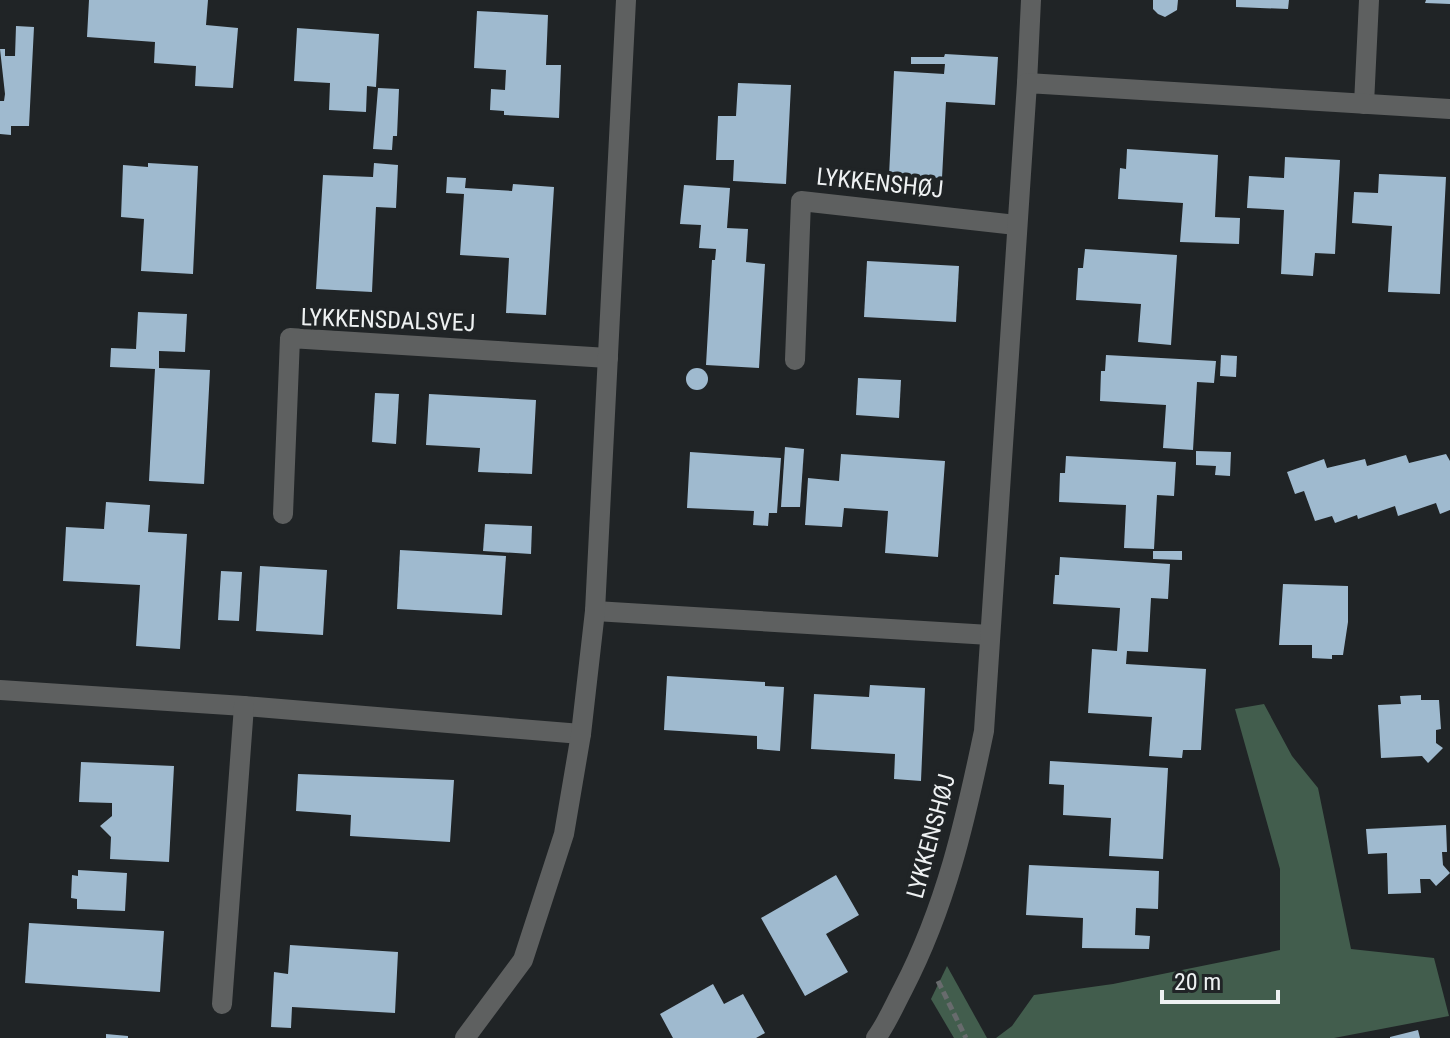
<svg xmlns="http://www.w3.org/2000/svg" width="1450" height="1038" font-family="'Roboto Condensed',sans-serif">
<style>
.forest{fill:#425d4d}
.building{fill:#9fbacf}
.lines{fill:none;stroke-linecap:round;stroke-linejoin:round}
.path{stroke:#686b6d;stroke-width:5;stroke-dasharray:8 4;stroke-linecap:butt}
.minor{stroke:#5e6060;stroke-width:20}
.labels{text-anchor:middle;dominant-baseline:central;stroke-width:8;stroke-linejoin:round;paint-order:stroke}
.street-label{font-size:24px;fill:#eef1f2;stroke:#202426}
</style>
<rect width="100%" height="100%" fill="#202426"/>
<g class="forest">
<polygon points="1264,704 1292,756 1318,788 1351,949 1434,958 1449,1016 1334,1038 996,1038 1012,1026 1034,995 1113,984 1280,950 1280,869 1235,709"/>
<polygon points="947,966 987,1038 954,1038 931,999"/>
</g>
<g class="building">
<polygon points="89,0 208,0 206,25 238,28 233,88 195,86 196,66 154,63 155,42 87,37"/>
<polygon points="1153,0 1178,0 1177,10 1165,17 1158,14 1153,9"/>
<polygon points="1236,0 1289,0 1288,9 1236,7"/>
<polygon points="1426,0 1450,0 1450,4 1425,3"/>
<polygon points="477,11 548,15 546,65 561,65 559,118 504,115 504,111 490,110 491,89 505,90 506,70 474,68"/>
<polygon points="16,26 34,27 29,126 11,126 11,135 0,134 0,101 4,101 5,94 0,49 5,49 5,56 15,56"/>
<polygon points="297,28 379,34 376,87 367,86 366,112 329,110 330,83 294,81"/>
<polygon points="945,54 998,57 995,105 946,102 942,178 889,176 894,71 944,74 945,64 911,64 911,57 944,57"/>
<polygon points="738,83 791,85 786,184 733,181 734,160 716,160 718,116 736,116"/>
<polygon points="378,88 399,89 397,136 393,136 392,150 373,149"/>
<polygon points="1127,149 1218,155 1215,217 1240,218 1239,244 1180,242 1183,203 1118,199 1120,168 1126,169"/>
<polygon points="1285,157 1340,160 1335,254 1315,253 1313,276 1281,274 1284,210 1247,208 1249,176 1284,178"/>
<polygon points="148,163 198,166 193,274 141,271 144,219 121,217 123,165 148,167"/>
<polygon points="374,163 398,165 396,208 376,207 372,292 316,289 323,175 373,177"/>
<polygon points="1379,174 1446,177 1440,294 1388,292 1392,226 1352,223 1354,192 1378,193"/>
<polygon points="447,177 466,178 465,188 512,191 513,184 554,187 546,315 506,313 509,258 460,255 464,194 446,193"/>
<polygon points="684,185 730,188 727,228 748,229 746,262 765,264 759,368 706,365 712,260 715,260 716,249 699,248 701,225 680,224"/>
<polygon points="1085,249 1177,255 1171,345 1138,342 1141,304 1076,300 1078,268 1083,268"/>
<polygon points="867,261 959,266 956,322 864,317"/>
<polygon points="138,312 187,314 185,352 159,351 159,368 210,370 204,484 149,481 155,369 110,367 111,348 136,349"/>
<polygon points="1106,355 1216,361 1214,383 1197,382 1193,450 1163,448 1166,405 1100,401 1101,371 1105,371"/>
<polygon points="1221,355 1237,356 1236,377 1220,376"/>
<circle cx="697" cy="379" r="11"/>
<polygon points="858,378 901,380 899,418 856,415"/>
<polygon points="375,393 399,394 396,444 372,442"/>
<polygon points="429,394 536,400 532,474 478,472 480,448 426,445"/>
<polygon points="785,447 804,449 800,507 781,507"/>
<polygon points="1196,451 1231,452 1230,476 1215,475 1216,466 1196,465"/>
<polygon points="690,452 781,458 777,513 769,513 768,526 753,525 754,511 687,508"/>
<polygon points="841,454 945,461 938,557 885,553 888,511 844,508 842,527 805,525 808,478 839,481"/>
<polygon points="1446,454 1450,461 1450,510 1440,514 1436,503 1398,516 1395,506 1358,519 1357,515 1335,523 1332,516 1315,521 1304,491 1295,494 1287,472 1324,459 1327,468 1365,459 1367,466 1406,455 1409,463"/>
<polygon points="1066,456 1176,462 1174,496 1157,495 1154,549 1124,548 1126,505 1059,502 1060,473 1065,473"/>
<polygon points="106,502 150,505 148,532 187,534 180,649 136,646 140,585 63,581 66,527 104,529"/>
<polygon points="485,524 532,526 531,554 483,551"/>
<polygon points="400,550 506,556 502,615 397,609"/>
<polygon points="1153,551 1182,551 1182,560 1153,559"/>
<polygon points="1060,557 1170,564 1168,599 1151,598 1148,652 1127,651 1126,664 1206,669 1201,750 1183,750 1182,758 1149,756 1152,717 1088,713 1092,649 1117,651 1120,608 1053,604 1055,575 1059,575"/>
<polygon points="260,566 327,570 323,635 256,631"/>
<polygon points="221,571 242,572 239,621 218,620"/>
<polygon points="1283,584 1348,586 1348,622 1343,655 1332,655 1332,659 1312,658 1312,645 1279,645"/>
<polygon points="667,676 765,682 765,686 784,687 780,751 757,749 757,736 664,730"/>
<polygon points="870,685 925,688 921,781 894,779 895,754 811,749 814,694 869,697"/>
<polygon points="1421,695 1421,700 1439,700 1441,729 1436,730 1436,743 1443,748 1428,763 1422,756 1381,758 1378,705 1401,704 1400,696"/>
<polygon points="1050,761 1168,768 1163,859 1109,856 1111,818 1063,815 1064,785 1049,784"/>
<polygon points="81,762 174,766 169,862 110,859 111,837 100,826 112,816 112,803 79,802"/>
<polygon points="298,774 454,780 450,842 350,836 351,815 296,811"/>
<polygon points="1446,825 1447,852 1442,852 1443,865 1450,873 1436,886 1430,879 1420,879 1421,893 1388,894 1387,853 1368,854 1366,829"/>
<polygon points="1029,865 1159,871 1158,909 1136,908 1135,935 1150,936 1149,949 1082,948 1083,918 1026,915"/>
<polygon points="78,870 127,873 125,911 77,909 77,899 71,898 72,875 78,876"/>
<polygon points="836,875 859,915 826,934 848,972 805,996 761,918"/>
<polygon points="29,923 164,931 160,992 25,983"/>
<polygon points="290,945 398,952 395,1013 292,1007 291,1028 271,1027 274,972 288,974"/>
<polygon points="713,984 724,1004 743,994 765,1033 756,1038 673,1038 660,1014"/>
<polygon points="1418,1030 1420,1038 1390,1038 1390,1037"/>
<polygon points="106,1034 128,1036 128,1038 106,1038"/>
</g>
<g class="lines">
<polyline class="path" points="938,981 966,1038"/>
<g class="minor">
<polyline points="1027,83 1031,0"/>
<polyline points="1364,104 1369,0"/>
<polyline points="795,360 801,201 1016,225"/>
<polyline points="283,514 290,338 608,358"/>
<polyline points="595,611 990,635"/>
<polyline points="0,690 244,706 581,734"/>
<polyline points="222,1004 244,706"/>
<polyline points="465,1038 523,960 564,834 581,734 595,611 626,0"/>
<path d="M876 1038C887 1023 894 1006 903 989 946 906 965 822 984 731L1027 83 1450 109"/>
</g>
</g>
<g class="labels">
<g class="street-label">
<text transform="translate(880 183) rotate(6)">LYKKENSHØJ</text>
<text transform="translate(388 320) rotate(2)">LYKKENSDALSVEJ</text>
<text transform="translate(931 836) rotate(-75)">LYKKENSHØJ</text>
</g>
</g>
<path d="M1162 990v12h116v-12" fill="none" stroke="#eef1f2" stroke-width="4"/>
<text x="1174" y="990" font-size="24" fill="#eef1f2" stroke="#202426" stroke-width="6" paint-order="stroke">20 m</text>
</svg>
